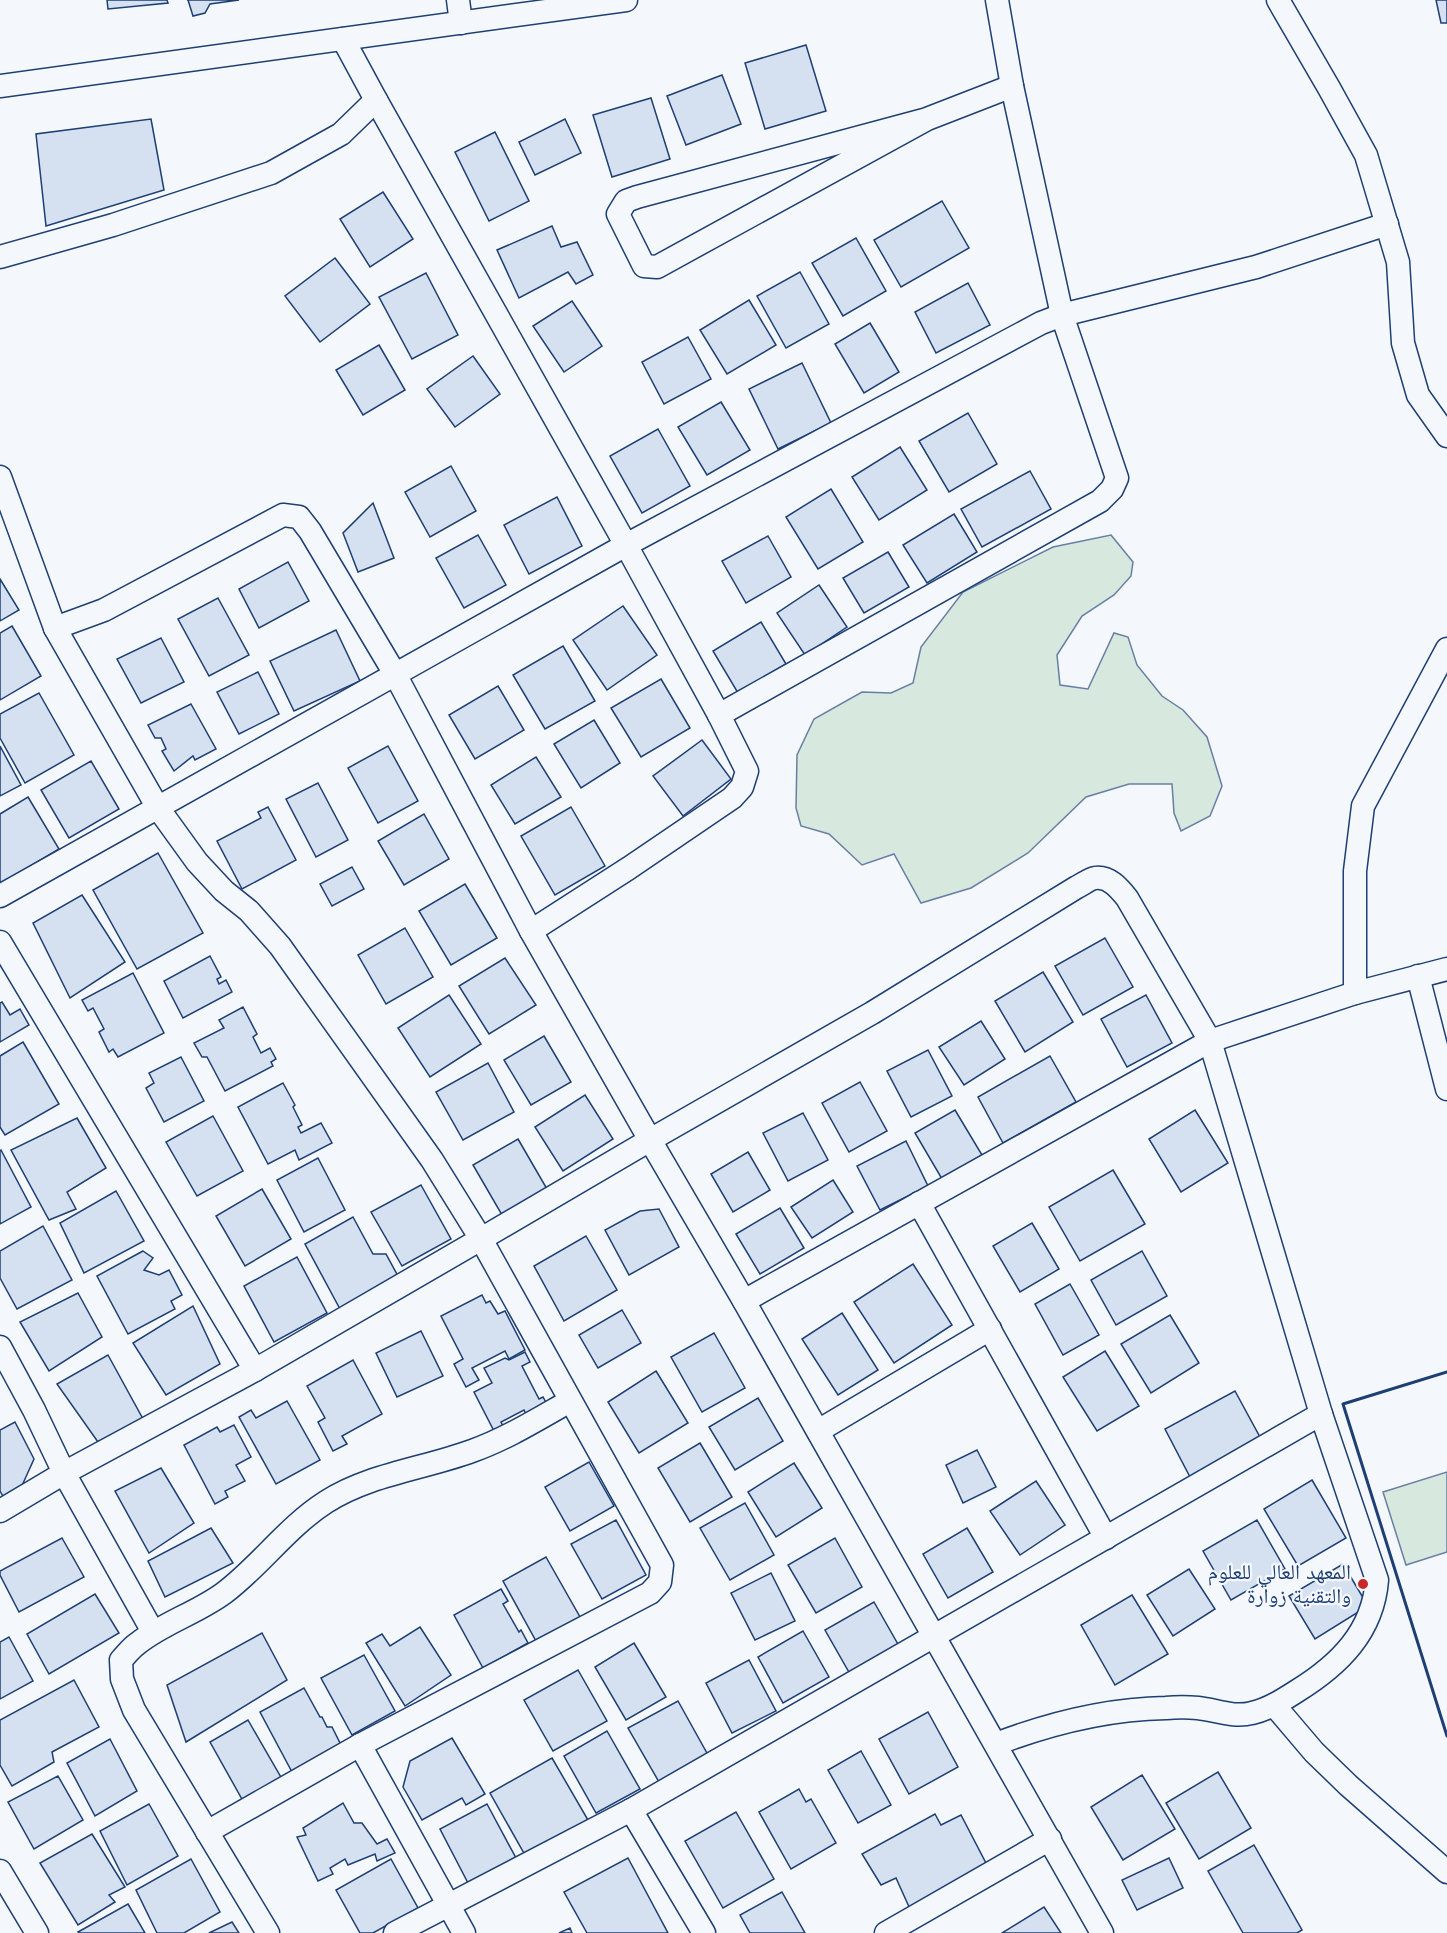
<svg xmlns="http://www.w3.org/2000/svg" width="1447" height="1933" font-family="Jost,'Noto Naskh Arabic',sans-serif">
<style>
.green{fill:#d7e8df;stroke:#687fa3;stroke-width:1.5}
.building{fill:#d5e0f0;stroke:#1d3f73;stroke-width:1.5}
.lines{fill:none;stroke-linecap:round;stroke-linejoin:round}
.street-casing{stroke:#1d3f73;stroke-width:25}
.street{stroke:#f4f7fb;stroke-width:22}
.wall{stroke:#1d3f73;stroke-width:3}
.poi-dot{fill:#c62828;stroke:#f4f7fb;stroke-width:2}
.labels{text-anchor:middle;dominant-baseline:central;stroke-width:4.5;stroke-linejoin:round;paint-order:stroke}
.poi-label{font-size:21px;fill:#1d3f73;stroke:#f4f7fb;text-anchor:end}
</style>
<rect width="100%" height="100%" fill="#f4f7fb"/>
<g class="green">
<polygon points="1111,535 1133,562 1131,576 1114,595 1082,616 1057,655 1060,685 1088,689 1114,633 1128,637 1137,665 1162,696 1183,710 1207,737 1222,786 1210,816 1181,831 1174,813 1172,784 1129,784 1086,797 1028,853 971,888 921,903 894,854 862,865 829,834 801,826 796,808 797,755 814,719 862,692 891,693 913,683 921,647 963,592 1053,547"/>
<polygon points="1447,1472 1447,1552 1406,1565 1383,1492"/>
</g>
<g class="building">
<polygon points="107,0 167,0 168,3 108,9"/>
<polygon points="188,0 187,0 239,0 210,4 205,13 193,16"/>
<polygon points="1436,0 1447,0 1447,23 1441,23"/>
<polygon points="806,45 826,111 765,129 745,63"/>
<polygon points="722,75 741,124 686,145 667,96"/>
<polygon points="651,98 670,159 612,177 593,115"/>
<polygon points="151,119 164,190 46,226 36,134"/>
<polygon points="565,119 581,153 535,175 519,142"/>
<polygon points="495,132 529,201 489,221 455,152"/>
<polygon points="383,192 413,239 370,267 340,219"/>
<polygon points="942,201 969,248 901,287 874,240"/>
<polygon points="552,226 561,247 577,242 593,275 576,284 568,272 519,298 497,250"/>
<polygon points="856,238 886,291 843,316 812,263"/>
<polygon points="335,258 370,304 320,342 285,296"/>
<polygon points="800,272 829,324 786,348 757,296"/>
<polygon points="426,273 458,335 412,359 379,297"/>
<polygon points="968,283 990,325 936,353 915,312"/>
<polygon points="749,300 776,345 727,374 700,330"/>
<polygon points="572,301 602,346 564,372 533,326"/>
<polygon points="870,323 899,372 864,393 835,344"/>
<polygon points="688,337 711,379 664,404 642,362"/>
<polygon points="379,345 405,390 363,415 336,370"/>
<polygon points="473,356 500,394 455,427 427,389"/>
<polygon points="802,363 831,423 778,449 749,389"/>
<polygon points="721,402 750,450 707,475 678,427"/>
<polygon points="968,413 997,464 949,492 919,441"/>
<polygon points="658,429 690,486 642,513 610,456"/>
<polygon points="900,447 927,490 879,520 852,477"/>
<polygon points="451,466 476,511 430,537 405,492"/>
<polygon points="1030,471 1051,509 982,547 961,509"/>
<polygon points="831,489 863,542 818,569 786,517"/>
<polygon points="557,497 582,546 529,574 504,525"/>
<polygon points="373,503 394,558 358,572 343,533"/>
<polygon points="954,514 977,552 927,583 903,545"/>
<polygon points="478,535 506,585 464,608 436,558"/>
<polygon points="768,536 791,577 746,603 722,561"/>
<polygon points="888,552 909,587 864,613 843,578"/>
<polygon points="288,562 309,601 259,628 239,589"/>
<polygon points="0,579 19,610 0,621"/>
<polygon points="819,585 847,627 805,655 777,613"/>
<polygon points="218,598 249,655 209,676 178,619"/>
<polygon points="623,606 657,655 607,690 573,640"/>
<polygon points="761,622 786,664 738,693 713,651"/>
<polygon points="12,626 41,676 0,700 0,633"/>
<polygon points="336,630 360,681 294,711 270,661"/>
<polygon points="161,638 184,682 141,703 117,659"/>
<polygon points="563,646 595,701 545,729 513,675"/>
<polygon points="258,672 279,714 239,734 217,692"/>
<polygon points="661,679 690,728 641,757 611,708"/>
<polygon points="498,686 524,730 475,759 449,715"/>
<polygon points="39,693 74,755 25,783 0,738 0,714"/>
<polygon points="191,704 216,749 195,760 193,756 174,771 162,751 166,749 161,738 155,738 148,725"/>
<polygon points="594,720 620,763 581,788 554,744"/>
<polygon points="702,740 731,779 683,816 653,776"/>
<polygon points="0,746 21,785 0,796"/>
<polygon points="388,746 418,801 378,823 348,768"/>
<polygon points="536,757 561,797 515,824 491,785"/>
<polygon points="91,761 119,809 69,838 41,790"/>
<polygon points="318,783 348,840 316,857 286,799"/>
<polygon points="28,797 59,849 0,884 0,814"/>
<polygon points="268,807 296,860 242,889 217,841 261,818 258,812"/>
<polygon points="571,807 605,866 555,895 521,836"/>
<polygon points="424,814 449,859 404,885 378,841"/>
<polygon points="158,853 203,933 137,969 93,890"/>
<polygon points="352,867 364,889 332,906 320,884"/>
<polygon points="465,884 497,938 451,965 419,911"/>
<polygon points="82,895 125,962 70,998 33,923"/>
<polygon points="405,928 433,977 386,1004 358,955"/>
<polygon points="1105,938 1133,987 1083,1015 1055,966"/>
<polygon points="210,956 221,977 217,979 219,984 226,980 232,992 183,1018 164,981"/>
<polygon points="505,958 536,1005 489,1034 459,986"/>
<polygon points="1043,972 1073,1022 1025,1052 995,1001"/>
<polygon points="133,973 164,1033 118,1057 113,1049 109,1052 99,1032 104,1029 93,1008 88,1011 82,1000"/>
<polygon points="449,995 481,1044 430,1077 398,1028"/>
<polygon points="1146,995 1172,1043 1127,1067 1101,1019"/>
<polygon points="2,1002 10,1015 20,1009 29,1025 0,1042 0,1003"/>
<polygon points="243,1007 257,1034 253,1037 261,1053 270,1048 276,1059 271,1062 273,1066 225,1091 207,1057 202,1057 194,1043 224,1028 219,1020"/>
<polygon points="981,1021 1005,1059 964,1085 939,1047"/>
<polygon points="544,1036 571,1082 531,1105 504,1060"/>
<polygon points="23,1042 59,1104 5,1135 0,1127 0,1056"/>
<polygon points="928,1050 952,1096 911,1117 887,1071"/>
<polygon points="1050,1056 1076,1102 1003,1143 978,1097"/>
<polygon points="181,1057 204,1101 164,1122 146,1088 154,1083 149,1073"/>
<polygon points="488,1063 514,1112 463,1140 436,1092"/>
<polygon points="860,1082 887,1131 849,1152 822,1103"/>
<polygon points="283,1083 295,1105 293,1107 302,1125 298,1127 301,1133 321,1123 332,1143 299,1160 295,1150 268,1164 238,1107"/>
<polygon points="585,1095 613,1139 563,1171 535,1127"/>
<polygon points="955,1110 982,1155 942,1179 915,1133"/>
<polygon points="1195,1110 1228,1163 1181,1192 1149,1139"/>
<polygon points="803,1113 828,1160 788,1181 763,1133"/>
<polygon points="213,1116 243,1171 197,1196 166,1142"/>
<polygon points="77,1118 106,1168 67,1192 76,1209 49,1220 11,1150"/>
<polygon points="518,1139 547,1189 502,1215 473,1165"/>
<polygon points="906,1141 928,1186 880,1210 857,1166"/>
<polygon points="1,1150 31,1207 0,1224 0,1151"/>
<polygon points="748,1152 770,1190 733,1212 711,1174"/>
<polygon points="318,1158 345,1210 304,1232 277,1180"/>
<polygon points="1113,1170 1145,1224 1080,1261 1049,1207"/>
<polygon points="833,1180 853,1212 812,1238 791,1207"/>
<polygon points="421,1185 451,1239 402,1266 371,1212"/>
<polygon points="262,1189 291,1239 245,1266 216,1216"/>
<polygon points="116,1191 144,1241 84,1273 60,1223"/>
<polygon points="780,1208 804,1248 760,1274 736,1234"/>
<polygon points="659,1209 679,1247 629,1275 605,1230 640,1211"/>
<polygon points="353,1217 373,1254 386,1254 399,1278 340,1309 305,1244"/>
<polygon points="1032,1223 1059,1269 1020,1292 993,1246"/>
<polygon points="43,1226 72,1280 17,1309 0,1278 0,1251"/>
<polygon points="586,1236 617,1290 564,1321 534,1266"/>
<polygon points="143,1251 153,1258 144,1270 159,1275 169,1270 182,1295 171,1301 175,1309 128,1334 97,1276"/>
<polygon points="1142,1251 1167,1296 1116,1325 1091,1280"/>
<polygon points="297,1257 327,1313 274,1342 244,1286"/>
<polygon points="913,1264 952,1325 894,1363 854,1302"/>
<polygon points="1070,1284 1099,1335 1063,1355 1035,1304"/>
<polygon points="78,1293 102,1337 49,1371 20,1322"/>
<polygon points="482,1295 486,1303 490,1301 498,1314 505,1311 525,1350 509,1359 505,1351 472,1368 479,1380 466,1387 454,1364 463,1359 441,1316"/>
<polygon points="193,1306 220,1364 166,1395 133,1343"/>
<polygon points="622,1310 641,1343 598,1368 579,1335"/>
<polygon points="842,1313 878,1370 838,1395 802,1339"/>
<polygon points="1170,1315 1199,1363 1151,1393 1121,1344"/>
<polygon points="421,1331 443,1376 397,1397 376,1353"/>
<polygon points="714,1333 745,1388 702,1412 671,1357"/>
<polygon points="1105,1351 1139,1406 1097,1431 1063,1377"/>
<polygon points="525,1352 530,1362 522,1366 539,1399 543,1397 548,1406 527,1416 524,1410 501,1422 503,1426 494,1431 474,1392 492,1383 484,1368 505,1358 509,1360"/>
<polygon points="108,1355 143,1419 98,1442 57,1384"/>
<polygon points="353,1360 382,1414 342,1436 347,1444 333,1451 318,1422 325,1418 307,1386"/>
<polygon points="656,1371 688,1423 639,1453 608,1402"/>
<polygon points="1235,1391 1261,1439 1190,1477 1165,1429"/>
<polygon points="758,1398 783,1441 735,1470 709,1427"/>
<polygon points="287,1401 320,1460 276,1484 239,1417 251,1410 256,1418"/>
<polygon points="15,1422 34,1459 20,1490 4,1498 0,1491 0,1430"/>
<polygon points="234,1425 251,1457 236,1465 245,1481 225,1491 228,1497 215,1504 184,1445 217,1427 220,1432"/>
<polygon points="700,1443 732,1497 690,1522 658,1468"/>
<polygon points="977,1450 996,1487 963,1503 946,1465"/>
<polygon points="589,1462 614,1506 570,1531 545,1487"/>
<polygon points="794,1463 822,1508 776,1537 748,1492"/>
<polygon points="161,1468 194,1523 149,1553 115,1491"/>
<polygon points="1312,1480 1346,1538 1298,1566 1264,1509"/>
<polygon points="1036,1481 1065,1525 1020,1555 990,1511"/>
<polygon points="745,1503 774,1555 730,1580 700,1528"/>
<polygon points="616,1520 646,1575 602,1599 571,1544"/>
<polygon points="1257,1520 1285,1569 1231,1600 1203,1551"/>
<polygon points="211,1528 233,1563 165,1597 148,1561"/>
<polygon points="967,1528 993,1572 948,1598 923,1554"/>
<polygon points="62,1538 84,1577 19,1612 0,1575 0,1571"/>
<polygon points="835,1538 862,1587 816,1613 788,1565"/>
<polygon points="546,1557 580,1617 536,1641 503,1581"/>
<polygon points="1343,1564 1368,1606 1315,1639 1289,1596"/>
<polygon points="1189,1569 1215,1609 1173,1636 1147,1595"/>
<polygon points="771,1573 795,1621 755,1640 731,1593"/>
<polygon points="501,1589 508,1601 503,1604 519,1632 521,1630 528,1643 483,1668 454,1615"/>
<polygon points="95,1594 119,1633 49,1674 27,1634"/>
<polygon points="1132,1595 1168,1654 1115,1685 1081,1625"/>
<polygon points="874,1602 899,1646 850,1674 825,1630"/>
<polygon points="420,1627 451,1675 405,1706 366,1643 382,1634 390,1646"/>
<polygon points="803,1631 829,1677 783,1703 758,1657"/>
<polygon points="262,1633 287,1680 186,1742 167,1685"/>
<polygon points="9,1637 33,1681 0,1699 0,1642"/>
<polygon points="634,1643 666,1697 626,1720 595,1667"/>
<polygon points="364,1655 395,1711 352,1735 321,1678"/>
<polygon points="749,1660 776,1711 732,1733 706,1683"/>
<polygon points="578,1670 607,1721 553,1751 524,1700"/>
<polygon points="74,1680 99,1727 52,1752 54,1762 12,1786 0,1765 0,1720"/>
<polygon points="304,1688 320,1717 322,1717 327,1727 332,1727 341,1745 292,1772 260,1712"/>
<polygon points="678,1701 708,1755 659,1782 628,1728"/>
<polygon points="928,1712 958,1767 909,1794 879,1739"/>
<polygon points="248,1720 282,1779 243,1801 210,1742"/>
<polygon points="607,1731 640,1789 596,1813 564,1756"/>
<polygon points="452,1738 485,1794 466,1805 462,1798 422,1820 403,1787 410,1761"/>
<polygon points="110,1739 137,1791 95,1816 67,1763"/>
<polygon points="861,1751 891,1805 858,1823 828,1770"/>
<polygon points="552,1758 588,1820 525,1855 490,1793"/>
<polygon points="1218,1772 1251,1828 1199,1859 1166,1803"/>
<polygon points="1142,1775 1175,1829 1123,1860 1091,1807"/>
<polygon points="58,1776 83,1820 34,1849 8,1802"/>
<polygon points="799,1789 806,1802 811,1799 836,1843 791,1869 759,1812"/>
<polygon points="343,1803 354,1823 362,1823 377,1844 387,1839 395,1853 377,1861 375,1854 348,1865 345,1859 330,1868 333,1874 318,1881 297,1837 306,1835 303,1828"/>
<polygon points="149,1804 178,1856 127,1885 100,1831"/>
<polygon points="487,1804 516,1858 468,1883 440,1829"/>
<polygon points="736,1812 774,1879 723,1908 685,1841"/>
<polygon points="935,1814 941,1825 961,1815 988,1867 910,1909 896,1878 881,1885 862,1854"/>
<polygon points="92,1834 125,1887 109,1895 115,1902 78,1925 40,1863"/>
<polygon points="1254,1845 1302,1930 1297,1933 1243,1933 1208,1871"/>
<polygon points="628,1858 668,1933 587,1933 564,1892"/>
<polygon points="1169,1858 1183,1888 1137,1910 1122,1880"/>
<polygon points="191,1859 220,1912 184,1933 157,1933 136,1890"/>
<polygon points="391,1859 418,1908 373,1933 360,1933 336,1890"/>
<polygon points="782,1892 805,1933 750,1933 740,1915"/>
<polygon points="128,1904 145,1933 79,1933 78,1932"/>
<polygon points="1044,1907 1061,1933 1002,1933"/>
<polygon points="232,1922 239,1933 209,1933"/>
<polygon points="570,1928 572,1933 559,1933"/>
</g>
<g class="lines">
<defs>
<g id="street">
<polyline points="458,0 461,23"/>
<polyline points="1278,0 1329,88 1366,155 1398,262 1403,343 1418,395 1447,436"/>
<polyline points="343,39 376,100 626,545 719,715 747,771 742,787 732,798 629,868 531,931"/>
<polyline points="0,86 626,0"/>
<polyline points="927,119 657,267 644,266 618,214 626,201 637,197 927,119 1012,86"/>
<polyline points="0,257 113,225 271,173 341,134 376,100"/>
<polyline points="0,477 55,628 158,808 197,862 224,891 249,911 280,946 432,1160 481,1239 662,1565 660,1582 650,1593 360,1745 207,1832"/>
<polyline points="55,628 104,610 283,515 299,517 310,531 395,674 531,931 650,1140 744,1301 1102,1933"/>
<polyline points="719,715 1100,501 1112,489 1117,478 1062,315 1012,86 997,0"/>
<polyline points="0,896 626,545 1041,323 1062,315 1256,267 1387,224"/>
<polyline points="0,942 255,1370"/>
<polyline points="1418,976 1447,1089"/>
<polyline points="1355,993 1355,871 1363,806 1447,649"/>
<polyline points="919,1203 1106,1538"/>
<polyline points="744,1301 1210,1041 1355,993 1447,969"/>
<polyline points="0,1347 34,1410 64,1473 153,1632"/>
<polyline points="818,1431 990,1329"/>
<path d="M0 1511 64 1473 255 1370 481 1239 650 1140 872 1013 1077 887C1082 885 1089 879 1095 878 1109 876 1119 888 1127 898L1210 1041 1321 1414 1377 1580C1373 1632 1339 1665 1297 1691 1283 1700 1269 1709 1252 1713 1234 1718 1216 1710 1198 1708 1188 1707 1176 1707 1166 1708 1107 1709 1051 1723 996 1744"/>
<polyline points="1274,1705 1314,1752 1348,1785 1447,1872"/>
<polyline points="360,1745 464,1933"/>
<polyline points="631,1810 704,1933"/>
<polyline points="0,1871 37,1933"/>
<path d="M268 1933 134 1710 122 1679 121 1660C126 1655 131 1648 137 1644 163 1623 197 1613 224 1593 260 1566 287 1527 326 1502 370 1474 423 1469 472 1451 506 1439 538 1419 570 1401"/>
<polyline points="395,1933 631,1810 1321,1414"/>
<polyline points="886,1933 1050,1839"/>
</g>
</defs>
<use href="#street" class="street-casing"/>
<use href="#street" class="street"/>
<polyline class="wall" points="1447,1372 1343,1404 1447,1736"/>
</g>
<circle class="poi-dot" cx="1363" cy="1584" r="6"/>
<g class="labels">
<g class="poi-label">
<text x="1351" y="1572">المعهد العالي للعلوم<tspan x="1351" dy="24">والتقنية زوارة</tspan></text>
</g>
</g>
</svg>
